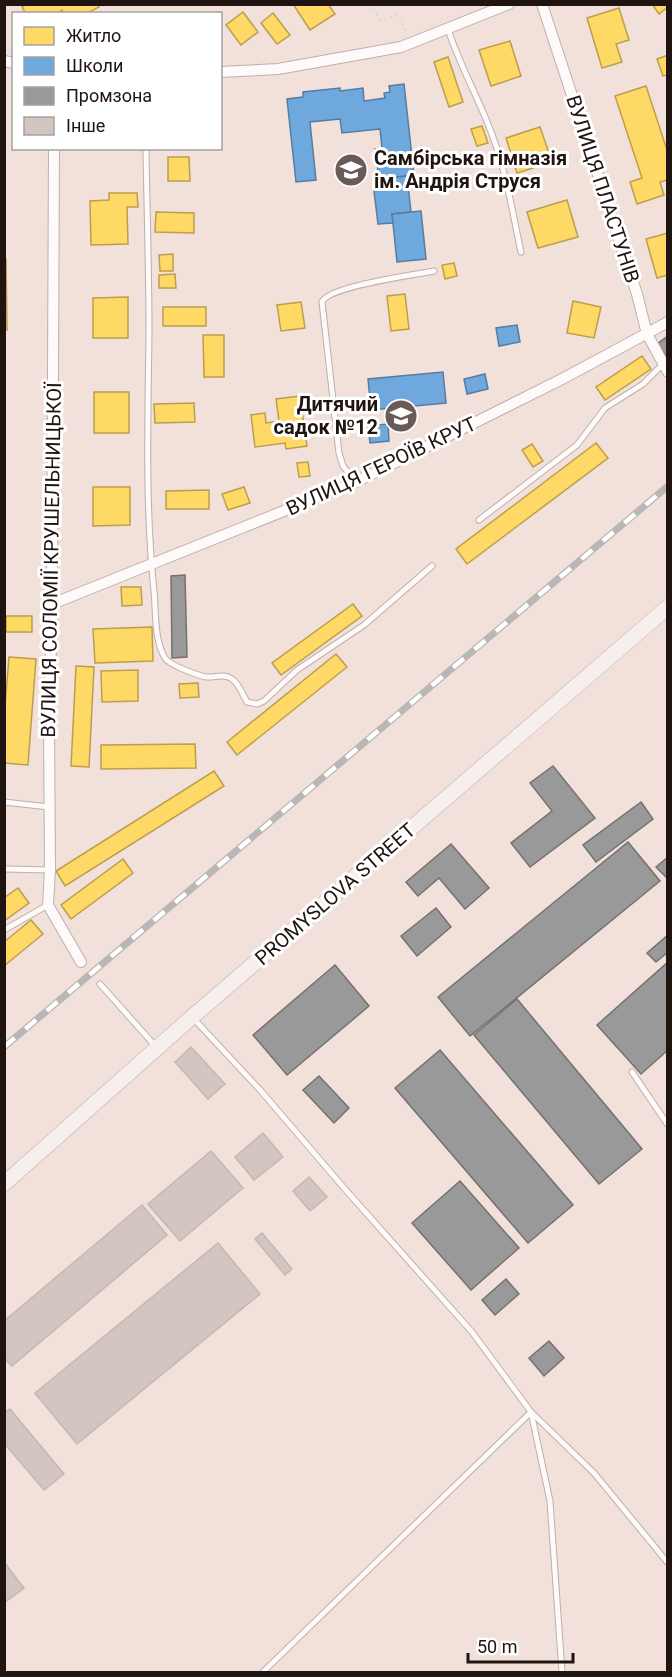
<svg xmlns="http://www.w3.org/2000/svg" width="672" height="1677" font-family="Roboto,sans-serif">
<style>
.homes{fill:#ffd966;stroke:#bc9e4c;stroke-width:1.5}
.schools{fill:#6fa8dc;stroke:#577c9f;stroke-width:1.5}
.industry{fill:#999;stroke:#757170;stroke-width:1.5}
.building{fill:#d3c5c0;stroke:#c5b7b2;stroke-width:1.5}
.lines{fill:none;stroke-linecap:round;stroke-linejoin:round}
.lane-casing{stroke:#beb0ab;stroke-width:7}
.street-casing{stroke:#beb0ab;stroke-width:12}
.secondary-casing{stroke:#beb0ab;stroke-width:16}
.path{stroke:#d8d2d1;stroke-width:2;stroke-dasharray:1.5 4.5;stroke-linecap:butt}
.lane{stroke:#fdfaf9;stroke-width:5}
.street{stroke:#fdfaf9;stroke-width:10}
.secondary{stroke:#f6efee;stroke-width:15}
.rail-casing{stroke:#bab6b5;stroke-width:7}
.rail{stroke:#fff;stroke-width:4.5;stroke-dasharray:14;stroke-linecap:butt}
.labels{text-anchor:middle;dominant-baseline:central;stroke-width:6;stroke-linejoin:round;paint-order:stroke}
.poi-label{font-size:20px;font-weight:bold;fill:#201411;stroke:#fff;text-anchor:start}
.street-label{font-size:20px;fill:#201411;stroke:#fff}
</style>
<rect width="100%" height="100%" fill="#f2e0da"/>
<g class="homes">
<polygon points="27,4 98,4 99,7 86,14 64,14 62,10 56,14 26,14 22,7"/>
<polygon points="293,4 328,4 335,14 310,30"/>
<polygon points="652,4 668,4 668,7 659,14"/>
<polygon points="619,8 629,40 616,44 622,62 602,68 587,18"/>
<polygon points="243,12 258,32 241,45 226,25"/>
<polygon points="273,13 290,35 277,44 261,23"/>
<polygon points="510,41 521,76 491,86 479,50"/>
<polygon points="668,55 668,75 663,76 657,59"/>
<polygon points="448,57 463,102 449,107 434,62"/>
<polygon points="646,86 668,153 668,180 660,182 664,195 637,204 630,182 642,178 615,96"/>
<polygon points="482,126 488,143 477,146 471,129"/>
<polygon points="540,127 552,162 517,173 506,138"/>
<polygon points="168,157 189,157 190,181 168,181"/>
<polygon points="109,193 137,193 138,207 127,207 128,244 91,245 90,201 109,200"/>
<polygon points="567,200 578,237 538,248 527,212"/>
<polygon points="156,212 194,213 194,233 155,232"/>
<polygon points="668,233 668,275 657,278 646,239"/>
<polygon points="173,254 173,271 160,271 159,255"/>
<polygon points="4,259 6,259 7,330 4,330"/>
<polygon points="454,263 457,276 445,279 442,265"/>
<polygon points="175,274 176,288 159,288 159,275"/>
<polygon points="405,294 409,329 391,331 387,296"/>
<polygon points="128,297 128,338 93,338 93,298"/>
<polygon points="573,301 601,307 594,338 567,333"/>
<polygon points="301,302 305,328 281,331 277,305"/>
<rect x="163" y="307" width="43" height="19"/>
<polygon points="203,335 224,335 224,377 204,377"/>
<polygon points="642,356 651,369 605,400 596,387"/>
<rect x="94" y="392" width="35" height="41"/>
<polygon points="300,396 307,446 286,449 285,443 255,447 251,415 265,413 266,423 279,421 276,399"/>
<polygon points="194,403 195,422 155,423 154,404"/>
<polygon points="596,443 608,458 467,564 456,549"/>
<polygon points="532,444 543,461 533,467 522,450"/>
<polygon points="308,462 310,476 299,477 297,463"/>
<polygon points="93,487 130,487 130,525 93,526"/>
<polygon points="244,487 250,503 228,510 222,494"/>
<polygon points="209,490 209,509 166,509 166,491"/>
<polygon points="121,587 141,587 142,605 122,606"/>
<polygon points="353,604 362,616 281,675 272,663"/>
<rect x="6" y="616" width="26" height="16"/>
<polygon points="152,627 153,661 95,663 93,629"/>
<polygon points="336,654 347,667 237,755 227,742"/>
<polygon points="9,657 36,659 28,765 4,763 4,718"/>
<polygon points="76,666 94,667 89,767 71,766"/>
<polygon points="138,670 138,701 102,702 101,671"/>
<polygon points="198,683 199,697 180,698 179,684"/>
<polygon points="195,744 196,768 101,769 101,745"/>
<polygon points="214,771 224,786 65,886 56,871"/>
<polygon points="123,859 133,873 71,919 61,905"/>
<polygon points="18,888 29,903 4,921 4,898"/>
<polygon points="31,920 43,934 4,966 4,942"/>
</g>
<g class="schools">
<polygon points="404,84 414,175 379,179 375,149 382,148 380,129 342,133 340,119 310,122 316,180 296,182 287,99 303,97 303,92 340,88 340,91 363,88 364,101 385,98 384,93 390,92 389,86"/>
<polygon points="407,176 411,212 392,214 393,223 378,224 374,191 380,190 379,179"/>
<polygon points="421,211 426,259 397,262 392,214"/>
<polygon points="517,325 520,342 499,346 496,328"/>
<polygon points="443,372 446,403 371,410 368,379"/>
<polygon points="485,374 488,389 467,394 464,379"/>
<polygon points="388,424 389,441 370,443 368,426"/>
</g>
<g class="industry">
<polygon points="668,336 668,358 657,344"/>
<polygon points="185,575 187,657 172,658 171,576"/>
<polygon points="553,766 595,818 530,867 511,843 552,811 530,783"/>
<polygon points="641,802 653,819 596,862 583,845"/>
<polygon points="628,842 660,881 470,1036 438,997"/>
<polygon points="451,844 489,888 465,909 439,878 418,896 406,882"/>
<polygon points="668,857 668,878 667,878 656,867"/>
<polygon points="436,908 451,927 417,956 401,936"/>
<polygon points="668,935 668,952 656,962 647,953"/>
<polygon points="668,962 668,1050 641,1074 597,1025"/>
<polygon points="335,965 369,1006 287,1075 253,1035"/>
<polygon points="517,999 642,1149 599,1184 474,1035"/>
<polygon points="440,1050 573,1205 528,1243 395,1088"/>
<polygon points="319,1076 349,1108 334,1123 303,1090"/>
<polygon points="460,1181 519,1248 471,1290 412,1223"/>
<polygon points="506,1279 519,1294 495,1315 482,1300"/>
<polygon points="549,1341 564,1358 544,1376 529,1358"/>
</g>
<g class="building">
<polygon points="191,1047 225,1084 208,1099 175,1062"/>
<polygon points="263,1133 283,1157 254,1180 235,1157"/>
<polygon points="211,1151 243,1188 180,1241 148,1204"/>
<polygon points="309,1177 327,1197 310,1211 293,1191"/>
<polygon points="142,1205 167,1235 12,1366 4,1358 4,1321"/>
<polygon points="262,1233 292,1269 285,1275 255,1239"/>
<polygon points="218,1243 260,1294 77,1444 35,1393"/>
<polygon points="10,1409 64,1474 44,1490 4,1443 4,1413"/>
<polygon points="4,1562 24,1588 4,1603"/>
</g>
<g class="lines">
<defs>
<g id="lane">
<path d="M448 29C460 67 481 102 494 140 507 176 513 215 521 252"/>
<path d="M146 151C147 211 149 272 149 332 148 419 145 505 154 591 156 611 154 640 165 658 169 665 197 675 206 677 215 678 223 673 232 679 239 684 243 695 247 702L257 704 264 701 297 670 364 625 432 566"/>
<path d="M356 482 343 466 339 453 322 302C329 286 414 275 434 271"/>
<polyline points="479,520 577,445 605,408 643,384 662,365"/>
<polyline points="4,802 49,807"/>
<polyline points="4,869 50,870"/>
<polyline points="4,930 48,905"/>
<polyline points="100,984 157,1048"/>
<polyline points="193,1018 261,1091 344,1188 472,1332 531,1412 550,1501 562,1672"/>
<polyline points="632,1072 668,1125"/>
<polyline points="263,1672 531,1412 594,1473 668,1563"/>
</g>
<g id="street">
<polyline points="542,4 637,294 647,334 668,372"/>
<polyline points="4,61 14,63"/>
<polyline points="220,72 278,69 401,47 509,4"/>
<polyline points="54,148 52,604 49,725 50,870 48,905 81,962"/>
<polyline points="52,604 356,482 564,378 668,322"/>
</g>
<polyline id="secondary" points="4,1184 192,1017 668,607"/>
</defs>
<use href="#lane" class="lane-casing"/>
<use href="#street" class="street-casing"/>
<use href="#secondary" class="secondary-casing"/>
<polyline class="path" points="370,4 381,21 398,15 407,32"/>
<use href="#lane" class="lane"/>
<use href="#street" class="street"/>
<use href="#secondary" class="secondary"/>
<defs>
<polyline id="rail" points="4,1047 668,486"/>
</defs>
<use href="#rail" class="rail-casing"/>
<use href="#rail" class="rail"/>
</g>
<defs>
<symbol id="school-disc" viewBox="-11 -11 22 22"><circle r="9.5" fill="#6a5b57" stroke="#fff"/><path d="M0-5L7-2L0 1L-7-2ZM-4 1L0 2.5L4 1V4Q0 6-4 4Z" fill="#fff"/></symbol>
</defs>
<g fill-rule="evenodd">
<use href="#school-disc" x="332" y="151" width="38" height="38"/>
<use href="#school-disc" x="382" y="397" width="38" height="38"/>
</g>
<g class="labels">
<g class="poi-label">
<text x="374" y="158">Самбірська гімназія<tspan x="374" dy="23">ім. Андрія Струся</tspan></text>
<text x="378" y="404" text-anchor="end">Дитячий<tspan x="378" dy="23">садок №12</tspan></text>
</g>
<g class="street-label">
<text transform="translate(603 189) rotate(72)">ВУЛИЦЯ ПЛАСТУНІВ</text>
<text transform="translate(381 466) rotate(-25)">ВУЛИЦЯ ГЕРОЇВ КРУТ</text>
<text transform="translate(51 560) rotate(-89)">ВУЛИЦЯ СОЛОМІЇ КРУШЕЛЬНИЦЬКОЇ</text>
<text transform="translate(335 894) rotate(-41)">PROMYSLOVA STREET</text>
</g>
</g>
<rect width="672" height="1677" fill="none" stroke="#201411" stroke-width="12"/>
<rect x="12" y="12" width="210" height="138" fill="#ffffff" stroke="#a6a1a0" stroke-width="1.5"/>
<rect x="24" y="27" width="30" height="18" fill="#ffd966" stroke="#a6a1a0" stroke-width="1.5"/>
<text x="66" y="42" font-size="18" fill="#201411">Житло</text>
<rect x="24" y="57" width="30" height="18" fill="#6fa8dc" stroke="#a6a1a0" stroke-width="1.5"/>
<text x="66" y="72" font-size="18" fill="#201411">Школи</text>
<rect x="24" y="87" width="30" height="18" fill="#999999" stroke="#a6a1a0" stroke-width="1.5"/>
<text x="66" y="102" font-size="18" fill="#201411">Промзона</text>
<rect x="24" y="117" width="30" height="18" fill="#d3c5c0" stroke="#a6a1a0" stroke-width="1.5"/>
<text x="66" y="132" font-size="18" fill="#201411">Інше</text>
<path d="M468 1653v9h105v-9" fill="none" stroke="#201411" stroke-width="3"/>
<text x="477" y="1653" font-size="18" fill="#201411" stroke="#ffffff" stroke-width="4.5" paint-order="stroke">50 m</text>
</svg>
